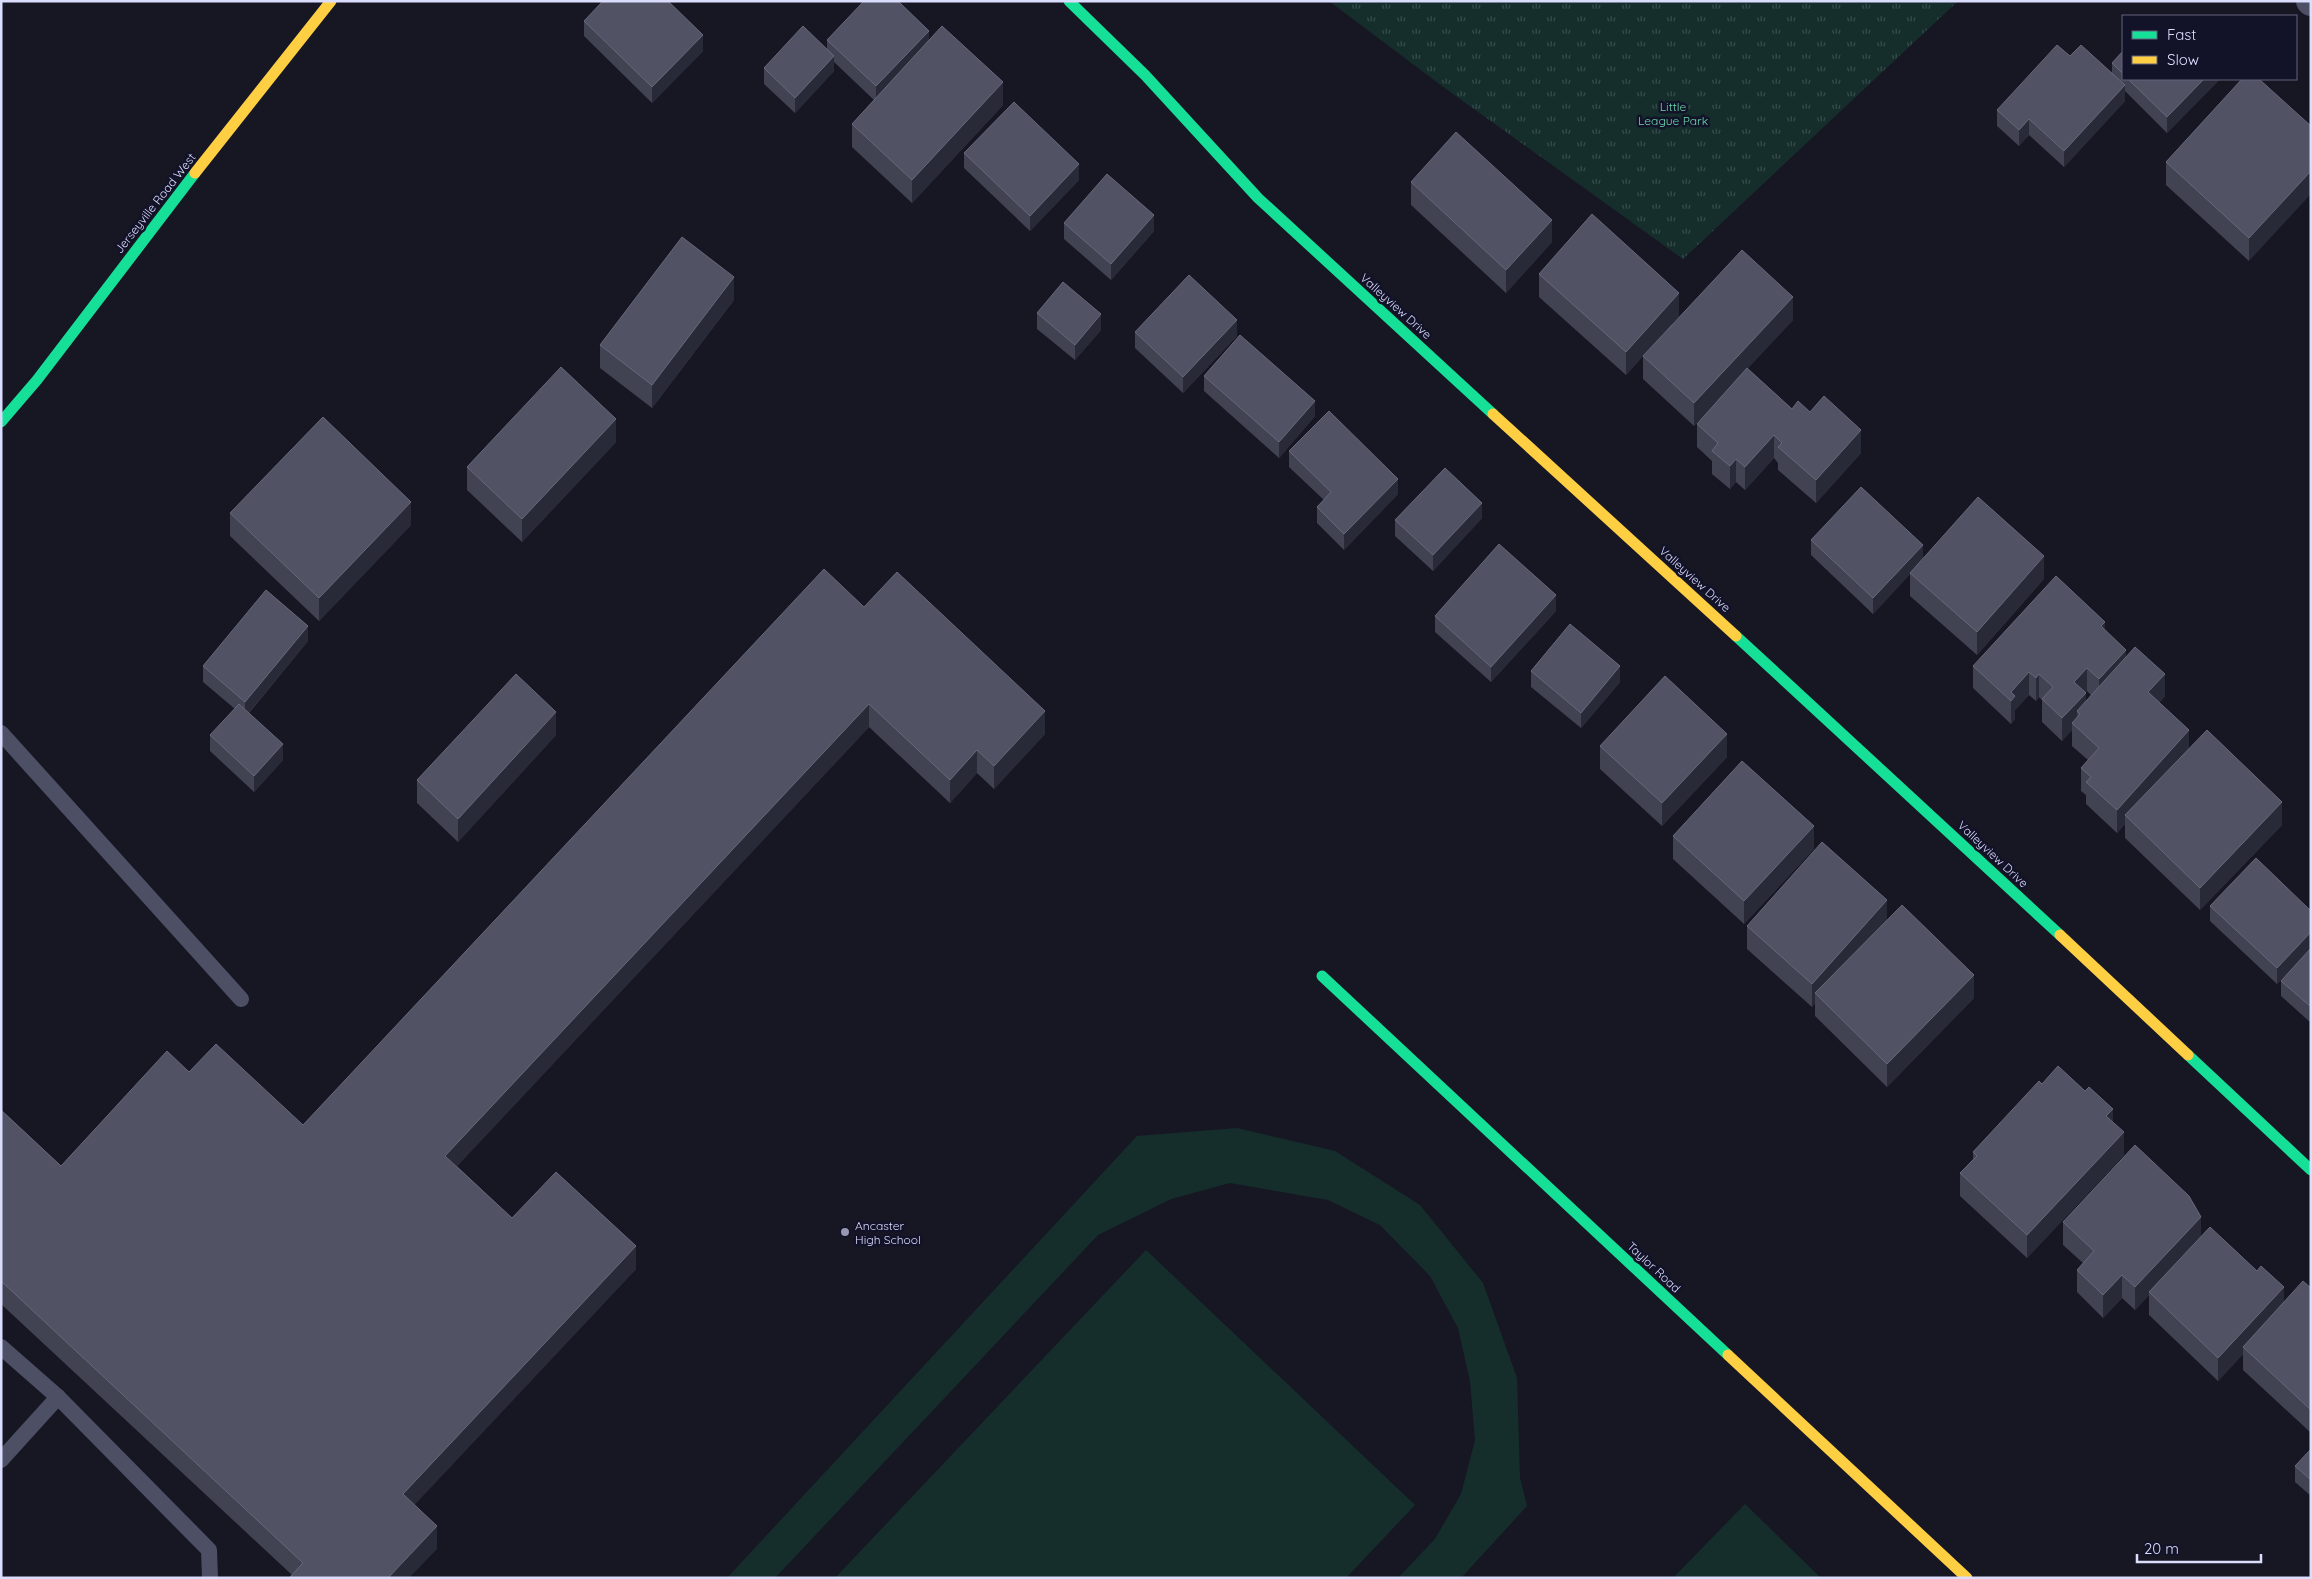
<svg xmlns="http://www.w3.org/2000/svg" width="2312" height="1579" font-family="Quicksand,sans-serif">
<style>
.park{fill:url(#park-tufts)}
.pitch{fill:#152e2c}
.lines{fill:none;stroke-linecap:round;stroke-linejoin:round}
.lane{stroke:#4d4f64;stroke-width:16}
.street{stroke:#4d4f64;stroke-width:28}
.fast{stroke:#16e098;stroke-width:11}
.slow{stroke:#ffcf43;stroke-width:11}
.wall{fill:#414252;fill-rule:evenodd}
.shaded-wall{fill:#292a38}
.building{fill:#515264;stroke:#67687c}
.poi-dot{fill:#9698b1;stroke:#121229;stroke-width:2}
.labels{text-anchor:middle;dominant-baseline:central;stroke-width:5;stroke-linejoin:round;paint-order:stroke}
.park-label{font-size:12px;fill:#6adaac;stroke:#121229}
.street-label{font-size:12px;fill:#dbddfd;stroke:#121229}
.poi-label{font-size:12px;fill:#dbddfd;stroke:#121229;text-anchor:start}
</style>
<defs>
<pattern id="park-tufts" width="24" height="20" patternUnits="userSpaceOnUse" patternTransform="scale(1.25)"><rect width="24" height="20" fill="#152e2c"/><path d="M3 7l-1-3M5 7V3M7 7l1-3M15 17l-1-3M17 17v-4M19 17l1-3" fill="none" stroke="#364c4c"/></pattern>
</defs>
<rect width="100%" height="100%" fill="#171724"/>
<polygon class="park" points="1329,1 1958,1 1683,259 1442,86"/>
<g class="pitch">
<polygon points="1237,1128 1335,1151 1420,1205 1483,1283 1517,1378 1520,1478 1527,1506 1461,1578 1398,1578 1435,1539 1461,1494 1475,1440 1470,1381 1458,1328 1430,1276 1380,1225 1328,1200 1230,1183 1171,1199 1098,1235 775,1578 727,1578 1137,1136"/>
<polygon points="1146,1250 1415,1505 1346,1578 835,1578"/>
<polygon points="1745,1504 1821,1578 1673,1578"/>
</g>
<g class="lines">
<g class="lane">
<polyline points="1,733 241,999"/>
<polyline points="1,1347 58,1397 209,1550 210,1578"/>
<polyline points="1,1460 58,1397"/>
</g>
<polyline class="street" points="2310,1 2311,2"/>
<g class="fast">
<polyline points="1069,1 1145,75 1258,198 1493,414"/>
<polyline points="1,422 37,380 195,173"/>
<polyline points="1736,636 2060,935"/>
<polyline points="1322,976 1728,1355"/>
<polyline points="2188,1055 2311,1170"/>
</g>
<g class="slow">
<polyline points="195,173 331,1"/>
<polyline points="1493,414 1736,636"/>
<polyline points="2060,935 2188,1055"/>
<polyline points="1728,1355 1967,1578"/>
</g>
</g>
<g class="wall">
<polygon points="584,21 703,51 652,103 584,36"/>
<polygon points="827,40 929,40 1003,105 912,203 852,147 852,124 874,100 834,62 834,71 795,113 764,84 764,68 827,49"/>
<polygon points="2123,51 2123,79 2219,79 2219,80 2167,133 2125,91 2125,101 2064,167 2029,135 2019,146 1997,126 1997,110 2070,56 2112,73 2112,63"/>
<polygon points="2259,79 2249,261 2166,185 2166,162"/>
<polygon points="964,153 1079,180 1030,231 964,168"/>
<polygon points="1411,182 1552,242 1506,293 1411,205"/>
<polygon points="1064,223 1154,231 1111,280 1064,239"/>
<polygon points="1539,274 1679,316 1626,375 1539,297"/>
<polygon points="734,300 652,408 600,368 600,345"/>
<polygon points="1037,313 1101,330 1075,360 1037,329"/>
<polygon points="1793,320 1747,369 1792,409 1810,412 1861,453 1816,503 1778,470 1778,463 1774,458 1745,490 1736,482 1730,489 1712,474 1712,461 1697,447 1697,424 1732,385 1694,426 1643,379 1643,356"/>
<polygon points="1135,332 1237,336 1183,393 1135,348"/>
<polygon points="1204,376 1315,416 1279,458 1204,391"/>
<polygon points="616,442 522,542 467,490 467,467"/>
<polygon points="1289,451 1398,494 1344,550 1317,523 1317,507 1324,500 1289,467"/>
<polygon points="230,513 411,525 319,621 230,536"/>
<polygon points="1482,518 1433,571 1395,536 1395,520"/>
<polygon points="1811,540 1923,558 2044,579 1977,655 1910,596 1910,574 1873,614 1811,555"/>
<polygon points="864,607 1045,734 994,789 977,773 950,803 869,727 457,1166 512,1218 636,1269 414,1505 437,1549 292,1575 1,1304 1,1110 61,1166 189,1072 303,1125"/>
<polygon points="1556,611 1491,682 1435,632 1435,616"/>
<path d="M2105 630 2126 657 2165 696 2159 703 2189 749 2282 825 2200 910 2125 838V824L2117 833 2086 804V795L2081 791V768L2088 760 2072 746V730L2062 741 2042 722V700L2039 697 2036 701 2029 695 2015 710V719L2011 724 1973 688V666ZM2087 691 2091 695 2086 702 2085 693Z"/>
<polygon points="308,641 249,713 283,760 254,792 210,751 210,735 235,709 203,682 203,666"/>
<polygon points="1531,671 1620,682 1581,728 1531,687"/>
<polygon points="556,735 458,842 417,803 417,780"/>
<polygon points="1600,746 1727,757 1662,826 1600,769"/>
<polygon points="1673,836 1814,849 1744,924 1673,859"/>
<polygon points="2210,906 2311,948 2277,984 2210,921"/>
<polygon points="1887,920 1974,998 1887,1087 1815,1016 1815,1003 1812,1007 1747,949 1747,926"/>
<polygon points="2311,948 2311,1023 2281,996 2281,981"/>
<polygon points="2042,1084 2113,1122 2124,1155 2027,1258 1960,1196 1960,1173 1973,1159 1973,1152"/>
<polygon points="2063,1222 2201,1237 2284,1303 2311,1288 2311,1433 2243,1370 2243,1354 2218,1381 2149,1315 2149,1295 2135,1310 2122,1298 2103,1318 2077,1292 2077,1270 2083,1263 2063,1245"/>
<polygon points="2311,1449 2311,1496 2295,1482 2295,1466"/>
</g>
<g class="shaded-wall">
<polygon points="929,31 929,47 876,102 876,86"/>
<polygon points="703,35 703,51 652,103 652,87"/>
<polygon points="834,56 834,71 795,113 795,98"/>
<polygon points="2204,79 2219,79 2219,80 2167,133 2167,117"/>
<polygon points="1003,82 1003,105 912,203 912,180"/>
<polygon points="2125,85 2125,101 2064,167 2064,151"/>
<polygon points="2029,119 2029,135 2019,146 2019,130"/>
<polygon points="1079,164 1079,180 1030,231 1030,216"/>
<polygon points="2311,171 2311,194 2249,261 2249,238"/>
<polygon points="1154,215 1154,231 1111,280 1111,264"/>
<polygon points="1552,220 1552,242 1506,293 1506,270"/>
<polygon points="734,277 734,300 652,408 652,385"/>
<polygon points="1679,293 1679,316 1626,375 1626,352"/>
<polygon points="1793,297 1793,320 1694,426 1694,403"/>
<polygon points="1101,314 1101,330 1075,360 1075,345"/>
<polygon points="1237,320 1237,336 1183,393 1183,377"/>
<polygon points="1315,401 1315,416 1279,458 1279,442"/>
<polygon points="616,419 616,442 522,542 522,519"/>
<polygon points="1861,430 1861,453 1816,503 1816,480"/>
<polygon points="1774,435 1774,458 1745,490 1745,467"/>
<polygon points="1736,459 1736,482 1730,489 1730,466"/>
<polygon points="1398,479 1398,494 1344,550 1344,534"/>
<polygon points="411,502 411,525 319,621 319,598"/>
<polygon points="1482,503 1482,518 1433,571 1433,555"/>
<polygon points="1923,545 1923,560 1910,573 1910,574 1873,614 1873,598"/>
<polygon points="2044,556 2044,579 1977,655 1977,632"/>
<polygon points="1556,595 1556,611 1491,682 1491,667"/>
<polygon points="2105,622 2105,645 2101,626"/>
<polygon points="308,626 308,641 245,717 245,702"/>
<polygon points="2126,650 2126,673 2099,702 2099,679"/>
<polygon points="1620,666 1620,682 1581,728 1581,713"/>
<polygon points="2087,668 2087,691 2074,705 2074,682"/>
<polygon points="2029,672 2029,695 2015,710 2015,719 2011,724 2011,692"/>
<polygon points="2039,674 2039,697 2036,701 2036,678"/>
<polygon points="2165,674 2165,696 2148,715 2148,692"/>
<polygon points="2086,693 2086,716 2080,714 2077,711 2077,725 2072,723 2072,730 2062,741 2062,718"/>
<polygon points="869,704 869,727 445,1179 445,1156"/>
<polygon points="1045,711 1045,734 994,789 994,766"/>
<polygon points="556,712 556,735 458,842 458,819"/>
<polygon points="2189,730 2189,753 2125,815 2125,824 2117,833 2117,810"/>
<polygon points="1727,734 1727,757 1662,826 1662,803"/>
<polygon points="283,744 283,760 254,792 254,776"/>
<polygon points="977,750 977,773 950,803 950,780"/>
<polygon points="2282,802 2282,825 2200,910 2200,888"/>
<polygon points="1814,826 1814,849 1744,924 1744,901"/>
<polygon points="1887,900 1887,923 1815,993 1815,1003 1812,1007 1812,984"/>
<polygon points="2311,932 2311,948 2277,984 2277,968"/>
<polygon points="1974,975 1974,998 1887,1087 1887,1064"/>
<polygon points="2113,1109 2113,1132 2106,1116"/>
<polygon points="2124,1132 2124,1155 2027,1258 2027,1235"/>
<polygon points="2201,1217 2201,1239 2149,1292 2149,1295 2135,1310 2135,1287"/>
<polygon points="636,1246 636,1269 403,1517 403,1494"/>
<polygon points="2122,1275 2122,1298 2103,1318 2103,1295"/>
<polygon points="2284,1287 2284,1310 2243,1347 2243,1354 2218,1381 2218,1358"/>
<polygon points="437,1526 437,1549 409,1578 388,1578"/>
</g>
<g class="building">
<polygon points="603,1 668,1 703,35 652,87 584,21"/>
<polygon points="864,1 898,1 929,31 876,86 827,40"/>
<polygon points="803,26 834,56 795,98 764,68"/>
<polygon points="942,26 1003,82 912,180 852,124"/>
<polygon points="2057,45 2070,56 2081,45 2125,85 2064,151 2029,119 2019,130 1997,110"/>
<polygon points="2123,51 2123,74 2112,63"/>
<polygon points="2128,79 2204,79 2167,117"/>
<polygon points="2242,79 2259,79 2311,126 2311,171 2249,238 2166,162"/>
<polygon points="1014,102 1079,164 1030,216 964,153"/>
<polygon points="1456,132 1552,220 1506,270 1411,182"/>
<polygon points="1107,174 1154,215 1111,264 1064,223"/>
<polygon points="1592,214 1679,293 1626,352 1539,274"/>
<polygon points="682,237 734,277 652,385 600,345"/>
<polygon points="1742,250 1793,297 1694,403 1643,356"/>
<polygon points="1189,275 1237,320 1183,377 1135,332"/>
<polygon points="1063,282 1101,314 1075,345 1037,313"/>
<polygon points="1240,335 1315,401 1279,442 1204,376"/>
<polygon points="561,367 616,419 522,519 467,467"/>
<polygon points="1747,368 1792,409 1798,401 1810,412 1824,396 1861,430 1816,480 1778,447 1782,443 1774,435 1745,467 1736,459 1730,466 1712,451 1718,443 1697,424"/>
<polygon points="1329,411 1398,479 1344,534 1317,507 1331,492 1289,451"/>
<polygon points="323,417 411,502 319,598 230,513"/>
<polygon points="1445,468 1482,503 1433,555 1395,520"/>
<polygon points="1861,487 1923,545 1873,598 1811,540"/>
<polygon points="1978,497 2044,556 1977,632 1910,573"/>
<polygon points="1499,544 1556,595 1491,667 1435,616"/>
<polygon points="824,569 864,607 897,572 1045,711 994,766 977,750 950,780 869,704 445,1156 512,1218 556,1172 636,1246 403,1494 437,1526 388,1578 289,1578 303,1563 1,1281 1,1110 61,1166 167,1051 189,1072 216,1044 303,1125"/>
<polygon points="2056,576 2105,622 2101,626 2126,650 2099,679 2087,668 2074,682 2086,693 2062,718 2042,699 2053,687 2039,674 2036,678 2029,672 2011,692 2015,696 2011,701 1973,666"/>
<polygon points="266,590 308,626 245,702 203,666"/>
<polygon points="1570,624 1620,666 1581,713 1531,671"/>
<polygon points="2135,647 2165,674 2148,692 2189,730 2117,810 2086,782 2091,777 2081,768 2099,748 2072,723 2080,714 2077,711"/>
<polygon points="516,674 556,712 458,819 417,780"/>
<polygon points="1665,676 1727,734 1662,803 1600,746"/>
<polygon points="239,704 283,744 254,776 210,735"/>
<polygon points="2207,730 2282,802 2200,888 2125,815"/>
<polygon points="1742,761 1814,826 1744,901 1673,836"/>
<polygon points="1822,842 1887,900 1812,984 1747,926"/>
<polygon points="2256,858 2311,911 2311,932 2277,968 2210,906"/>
<polygon points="1902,905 1974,975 1887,1064 1815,993"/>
<polygon points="2311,948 2311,1007 2281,981"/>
<polygon points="2058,1066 2085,1091 2089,1087 2113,1109 2106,1116 2124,1132 2027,1235 1960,1173 1977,1156 1973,1152 2039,1081 2042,1084"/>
<polygon points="2135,1145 2189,1196 2201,1217 2135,1287 2122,1275 2103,1295 2077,1270 2094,1251 2063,1222"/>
<polygon points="2210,1227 2257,1271 2261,1266 2284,1287 2218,1358 2149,1292"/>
<polygon points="2303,1281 2311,1288 2311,1410 2243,1347"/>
<polygon points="2311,1449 2311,1480 2295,1466"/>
</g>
<circle class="poi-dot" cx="845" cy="1232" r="5"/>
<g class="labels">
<g class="park-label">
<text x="1673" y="106">Little<tspan x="1673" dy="14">League Park</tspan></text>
</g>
<g class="street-label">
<text transform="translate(155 203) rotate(-52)">Jerseyville Road West</text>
<text transform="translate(1396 306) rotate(42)">Valleyview Drive</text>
<text transform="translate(1695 579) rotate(42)">Valleyview Drive</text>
<text transform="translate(1993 854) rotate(43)">Valleyview Drive</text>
<text transform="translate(1654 1267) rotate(43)">Taylor Road</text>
</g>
<g class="poi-label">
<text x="855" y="1225">Ancaster<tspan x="855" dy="14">High School</tspan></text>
</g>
</g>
<rect width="2312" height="1579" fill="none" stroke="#dbddfd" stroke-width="5"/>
<rect x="2122" y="15" width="175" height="65" fill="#121229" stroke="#62637e"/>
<rect x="2132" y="31" width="25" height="8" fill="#16e098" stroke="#62637e"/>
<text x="2167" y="40" font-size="15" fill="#dbddfd">Fast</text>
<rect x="2132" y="56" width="25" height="8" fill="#ffcf43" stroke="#62637e"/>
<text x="2167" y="65" font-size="15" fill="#dbddfd">Slow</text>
<path d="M2137 1554v8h124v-8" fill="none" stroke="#dbddfd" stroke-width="2.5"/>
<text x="2144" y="1554" font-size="15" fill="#dbddfd" stroke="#121229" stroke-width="4" paint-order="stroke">20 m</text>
</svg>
